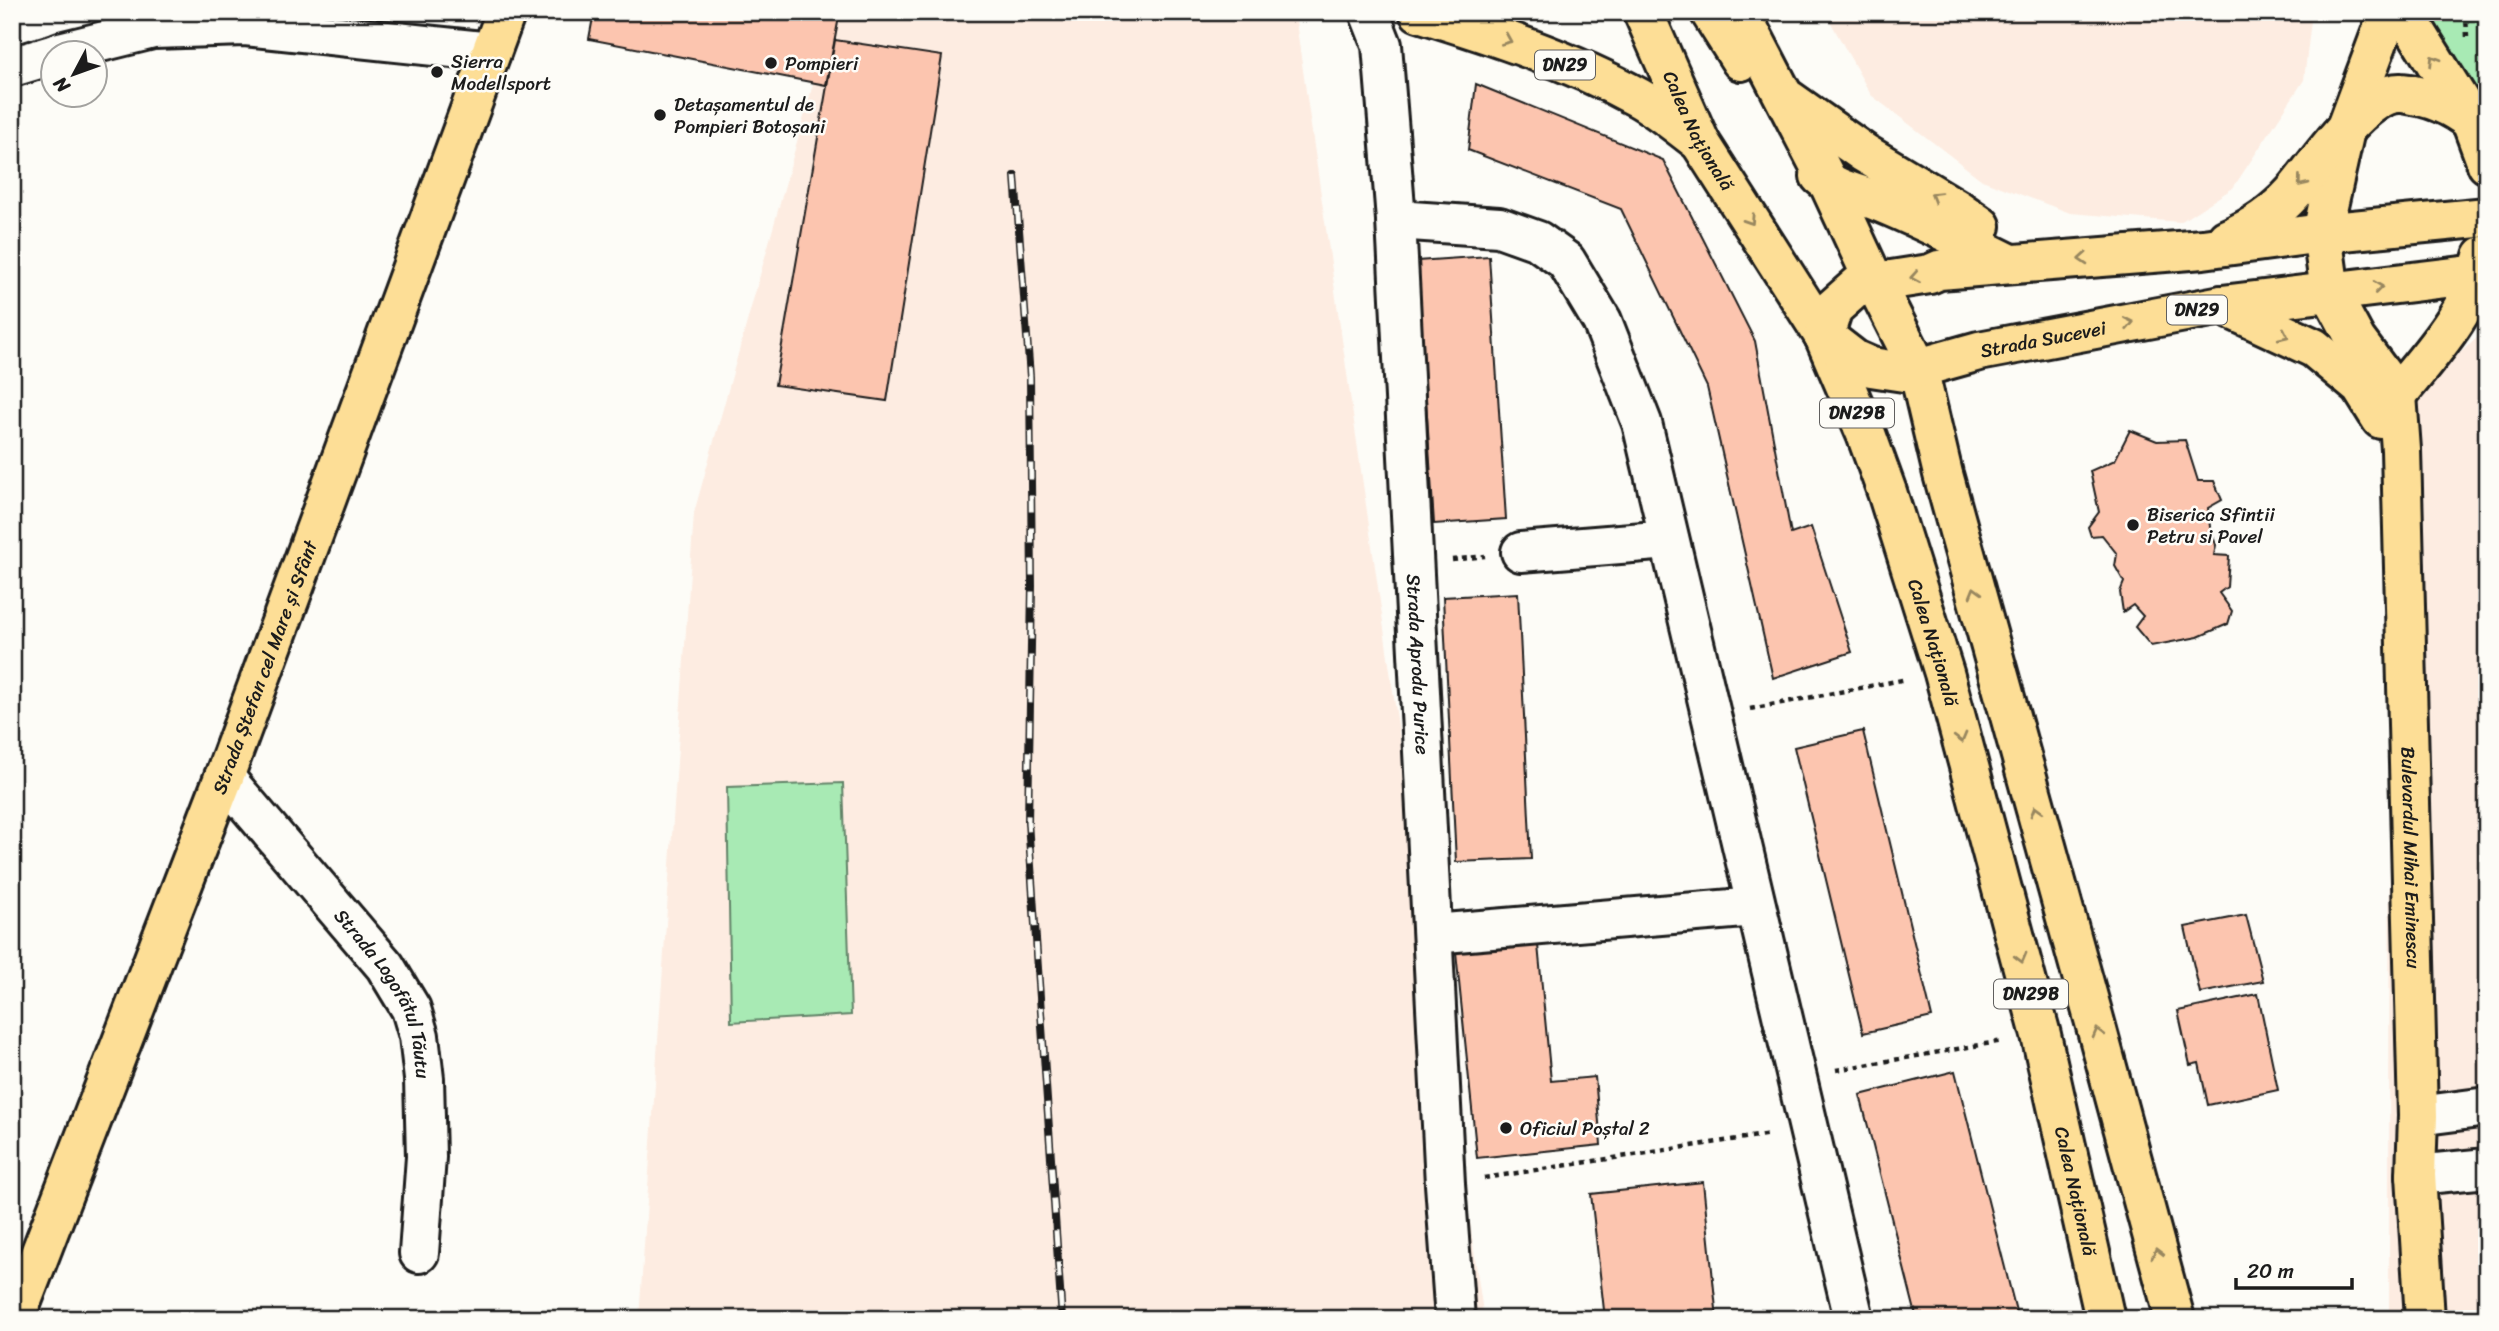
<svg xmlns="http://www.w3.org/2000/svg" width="2499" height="1331" font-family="Sriracha,sans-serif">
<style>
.built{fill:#fdece1}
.green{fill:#a8eab4;stroke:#628368;stroke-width:2}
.building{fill:#fcc5af;stroke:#1c1c1c;stroke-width:2}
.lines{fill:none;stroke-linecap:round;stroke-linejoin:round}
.minor-casing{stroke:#1c1c1c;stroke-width:44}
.major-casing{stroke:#1c1c1c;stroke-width:44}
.path{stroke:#1c1c1c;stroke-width:4.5;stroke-dasharray:5 5;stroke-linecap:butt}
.minor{stroke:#fdfcf7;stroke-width:38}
.major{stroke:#fdde96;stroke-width:38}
.rail-casing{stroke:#1c1c1c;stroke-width:8}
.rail{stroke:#fdfcf7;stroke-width:5;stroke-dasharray:16;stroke-linecap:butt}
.oneway{stroke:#98875f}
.poi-dot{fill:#1c1c1c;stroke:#fdfcf7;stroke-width:2.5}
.labels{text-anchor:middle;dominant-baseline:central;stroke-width:5;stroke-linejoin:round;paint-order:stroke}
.shield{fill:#fdfcf7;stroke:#605f5e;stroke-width:2}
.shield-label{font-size:18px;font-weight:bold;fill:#1c1c1c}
.poi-label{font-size:19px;fill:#1c1c1c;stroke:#fdfcf7;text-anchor:start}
.street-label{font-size:19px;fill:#1c1c1c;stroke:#fdfcf7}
</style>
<rect width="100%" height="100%" fill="#fdfcf7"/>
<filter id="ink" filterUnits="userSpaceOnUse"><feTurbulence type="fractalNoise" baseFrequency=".0143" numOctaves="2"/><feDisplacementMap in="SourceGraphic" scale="14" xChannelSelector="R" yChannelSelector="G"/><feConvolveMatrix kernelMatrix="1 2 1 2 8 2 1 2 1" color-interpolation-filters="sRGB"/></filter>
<g filter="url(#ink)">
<g class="built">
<polygon points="833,12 1230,12 1296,22 1484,1319 639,1319 694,513"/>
<polygon points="1825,12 2312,12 2304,80 2233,188 2180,222 2070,213 1982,180 1871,95"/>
<polygon points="2487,329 2487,1319 2389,1319 2390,414"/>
</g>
<g class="green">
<polygon points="2425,12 2487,12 2487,104 2426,22"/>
<polygon points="843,783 851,1015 731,1022 727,787"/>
</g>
<g class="building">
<polygon points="594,12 840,12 826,85 589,39"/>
<polygon points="835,40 942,56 887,401 775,385"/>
<polygon points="1476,84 1663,160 1755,341 1791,534 1811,527 1852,652 1773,678 1707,387 1621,209 1468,150"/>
<polygon points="1489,256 1506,519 1434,524 1417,261"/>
<polygon points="2130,430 2157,441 2185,440 2198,481 2214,481 2222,500 2208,508 2210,527 2216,545 2214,555 2229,556 2227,587 2219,593 2232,611 2228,624 2198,637 2151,646 2135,627 2143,616 2133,605 2123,612 2120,592 2124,582 2115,566 2117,554 2102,535 2091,536 2088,527 2099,512 2090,471 2115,460"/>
<polygon points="1518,593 1531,859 1456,862 1443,597"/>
<polygon points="1863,731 1932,1017 1863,1033 1794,747"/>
<polygon points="2246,915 2263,981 2200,993 2185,927"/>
<polygon points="1538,945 1551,1081 1595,1077 1601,1145 1477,1158 1456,952"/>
<polygon points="2258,994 2278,1090 2208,1105 2199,1063 2190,1065 2178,1011"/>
<polygon points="1955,1071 2018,1319 1917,1319 1860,1095"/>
<polygon points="1703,1182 1717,1319 1605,1319 1591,1194"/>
</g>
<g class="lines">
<defs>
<g id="minor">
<path id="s1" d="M1369 12 1382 45 1396 220 1445 1184 1455 1319"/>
<polyline points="60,52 153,29 245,26 491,52"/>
<polyline points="12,67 52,55"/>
<polyline points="1396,220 1499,227 1538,241 1566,261 1602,321 1642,423 1854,1319"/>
<polyline points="1521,552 1669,540"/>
<path id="s2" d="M224 777 385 966 411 1009 419 1036 424 1079 426 1157 419 1253"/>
<polyline points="1433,934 1756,907"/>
<polyline points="2418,1116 2487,1107"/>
<polyline points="2416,1175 2487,1168"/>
</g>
<g id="major">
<path d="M1419 12C1494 35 1570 60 1639 98 1660 110 1680 127 1700 142"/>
<path id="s3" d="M1643 12 1700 142 1824 336 1866 434 1887 492 1944 673 2041 1035 2105 1319"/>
<polyline points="1710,12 1741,61"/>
<polyline points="1740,12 1829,184 1874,281 1918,368 1943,474 2094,1019 2175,1319"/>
<path id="s4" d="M2389 12 2345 130 2322 233 2330 292 2356 340 2397 395 2401 450 2418 1116 2416 1175 2425 1319"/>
<polyline points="2404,12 2470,118 2487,164"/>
<polyline points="1789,100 1864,153 1957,209 1981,226"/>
<path d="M1820 176C1837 191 1862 194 1884 204 1927 222 1969 243 2011 264"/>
<path d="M2227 239C2251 229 2275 213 2293 193 2316 167 2364 91 2401 93 2408 93 2416 96 2423 97 2447 103 2469 117 2487 135"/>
<polyline points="2222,305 2314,348 2361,387 2381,419"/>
<polyline points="1824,336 1833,308 1859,285 1930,274 1939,270 2203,249 2322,233 2487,217"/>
<path id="s5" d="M1824 336 1855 360 1871 367 1904 372 1979 351 2222 305 2487 273"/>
<path d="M2397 395C2432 352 2471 311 2483 256"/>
<path id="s6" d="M15 1319 224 777 506 12"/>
</g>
</defs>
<use href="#minor" class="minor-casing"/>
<use href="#major" class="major-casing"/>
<g class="path">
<polyline points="2466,12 2467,38"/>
<polyline points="1452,560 1485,556"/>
<polyline points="1750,709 1907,679"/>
<polyline points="1836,1070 2003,1041"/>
<polyline points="1484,1178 1770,1134"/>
</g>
<use href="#minor" class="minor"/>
<use href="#major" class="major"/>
<defs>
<polyline id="rail" points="1015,176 1030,377 1032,586 1028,822 1062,1319"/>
</defs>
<use href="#rail" class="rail-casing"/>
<use href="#rail" class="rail"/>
</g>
<defs><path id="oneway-chevron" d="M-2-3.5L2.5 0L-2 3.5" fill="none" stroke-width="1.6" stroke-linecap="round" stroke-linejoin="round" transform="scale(1.75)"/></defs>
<g class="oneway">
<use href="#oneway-chevron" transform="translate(1507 40) rotate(23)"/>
<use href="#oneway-chevron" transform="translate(2434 60) rotate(-122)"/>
<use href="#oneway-chevron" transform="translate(2302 182) rotate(129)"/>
<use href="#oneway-chevron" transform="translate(1935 196) rotate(-149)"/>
<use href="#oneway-chevron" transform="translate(1750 220) rotate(57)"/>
<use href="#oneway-chevron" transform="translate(2083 259) rotate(176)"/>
<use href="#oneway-chevron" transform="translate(1915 277) rotate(170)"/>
<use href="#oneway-chevron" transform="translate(2378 287) rotate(-7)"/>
<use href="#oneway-chevron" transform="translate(2129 323) rotate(-11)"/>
<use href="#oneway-chevron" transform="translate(2284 335) rotate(25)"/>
<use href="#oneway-chevron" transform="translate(1975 592) rotate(-106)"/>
<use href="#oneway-chevron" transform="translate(1961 738) rotate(75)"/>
<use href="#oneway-chevron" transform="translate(2036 811) rotate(-106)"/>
<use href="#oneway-chevron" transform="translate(2021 958) rotate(75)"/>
<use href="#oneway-chevron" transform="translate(2098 1033) rotate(-105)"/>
<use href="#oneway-chevron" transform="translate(2157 1253) rotate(-105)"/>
</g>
</g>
<g class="poi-dot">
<circle cx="771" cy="63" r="7"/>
<circle cx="437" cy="72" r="7"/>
<circle cx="660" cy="115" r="7"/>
<circle cx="2133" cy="525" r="7"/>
<circle cx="1506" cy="1128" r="7"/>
</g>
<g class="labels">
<g class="shield">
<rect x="1535" y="50.5" width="60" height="29" rx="5"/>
<rect x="2167" y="295.5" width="60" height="29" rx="5"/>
<rect x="1820" y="398.5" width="74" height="29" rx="5"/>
<rect x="1994" y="979.5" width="74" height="29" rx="5"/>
</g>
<g class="shield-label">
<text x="1565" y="65">DN29</text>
<text x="2197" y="310">DN29</text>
<text x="1857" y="413">DN29B</text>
<text x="2031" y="994">DN29B</text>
</g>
<g class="poi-label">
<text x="451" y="61">Sierra<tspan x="451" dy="22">Modellsport</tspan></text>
<text x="785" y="63">Pompieri</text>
<text x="674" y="104">Detașamentul de<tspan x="674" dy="22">Pompieri Botoșani</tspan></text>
<text x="2147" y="514">Biserica Sfintii<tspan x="2147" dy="22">Petru si Pavel</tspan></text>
<text x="1520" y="1128">Oficiul Poștal 2</text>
</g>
<g class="street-label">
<text stroke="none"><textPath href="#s3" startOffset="131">Calea Națională</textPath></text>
<text stroke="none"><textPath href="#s5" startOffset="233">Strada Sucevei</textPath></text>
<text stroke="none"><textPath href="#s3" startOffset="698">Calea Națională</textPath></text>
<text stroke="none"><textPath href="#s1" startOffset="656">Strada Aprodu Purice</textPath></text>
<text stroke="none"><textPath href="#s6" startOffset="698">Strada Ștefan cel Mare și Sfânt</textPath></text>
<text stroke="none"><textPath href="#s4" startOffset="877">Bulevardul Mihai Eminescu</textPath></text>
<text stroke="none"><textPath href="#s2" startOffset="273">Strada Logofătul Tăutu</textPath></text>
<text stroke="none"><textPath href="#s3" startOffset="1265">Calea Națională</textPath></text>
</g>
</g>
<rect width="2499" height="1331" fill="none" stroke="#fdfcf7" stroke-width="42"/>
<rect x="21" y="21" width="2457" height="1289" fill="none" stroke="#1c1c1c" stroke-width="2.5" filter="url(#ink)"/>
<g transform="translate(74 74) rotate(229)"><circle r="33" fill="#fdfcf7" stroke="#a3a29f" stroke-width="2"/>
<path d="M0-5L12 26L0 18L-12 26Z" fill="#1c1c1c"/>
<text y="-10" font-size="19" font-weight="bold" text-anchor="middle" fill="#1c1c1c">N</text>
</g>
<path d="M2236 1278v10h116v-10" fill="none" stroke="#1c1c1c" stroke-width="3.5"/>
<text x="2247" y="1278" font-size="21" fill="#1c1c1c" stroke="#fdfcf7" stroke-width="5" paint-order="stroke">20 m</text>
</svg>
